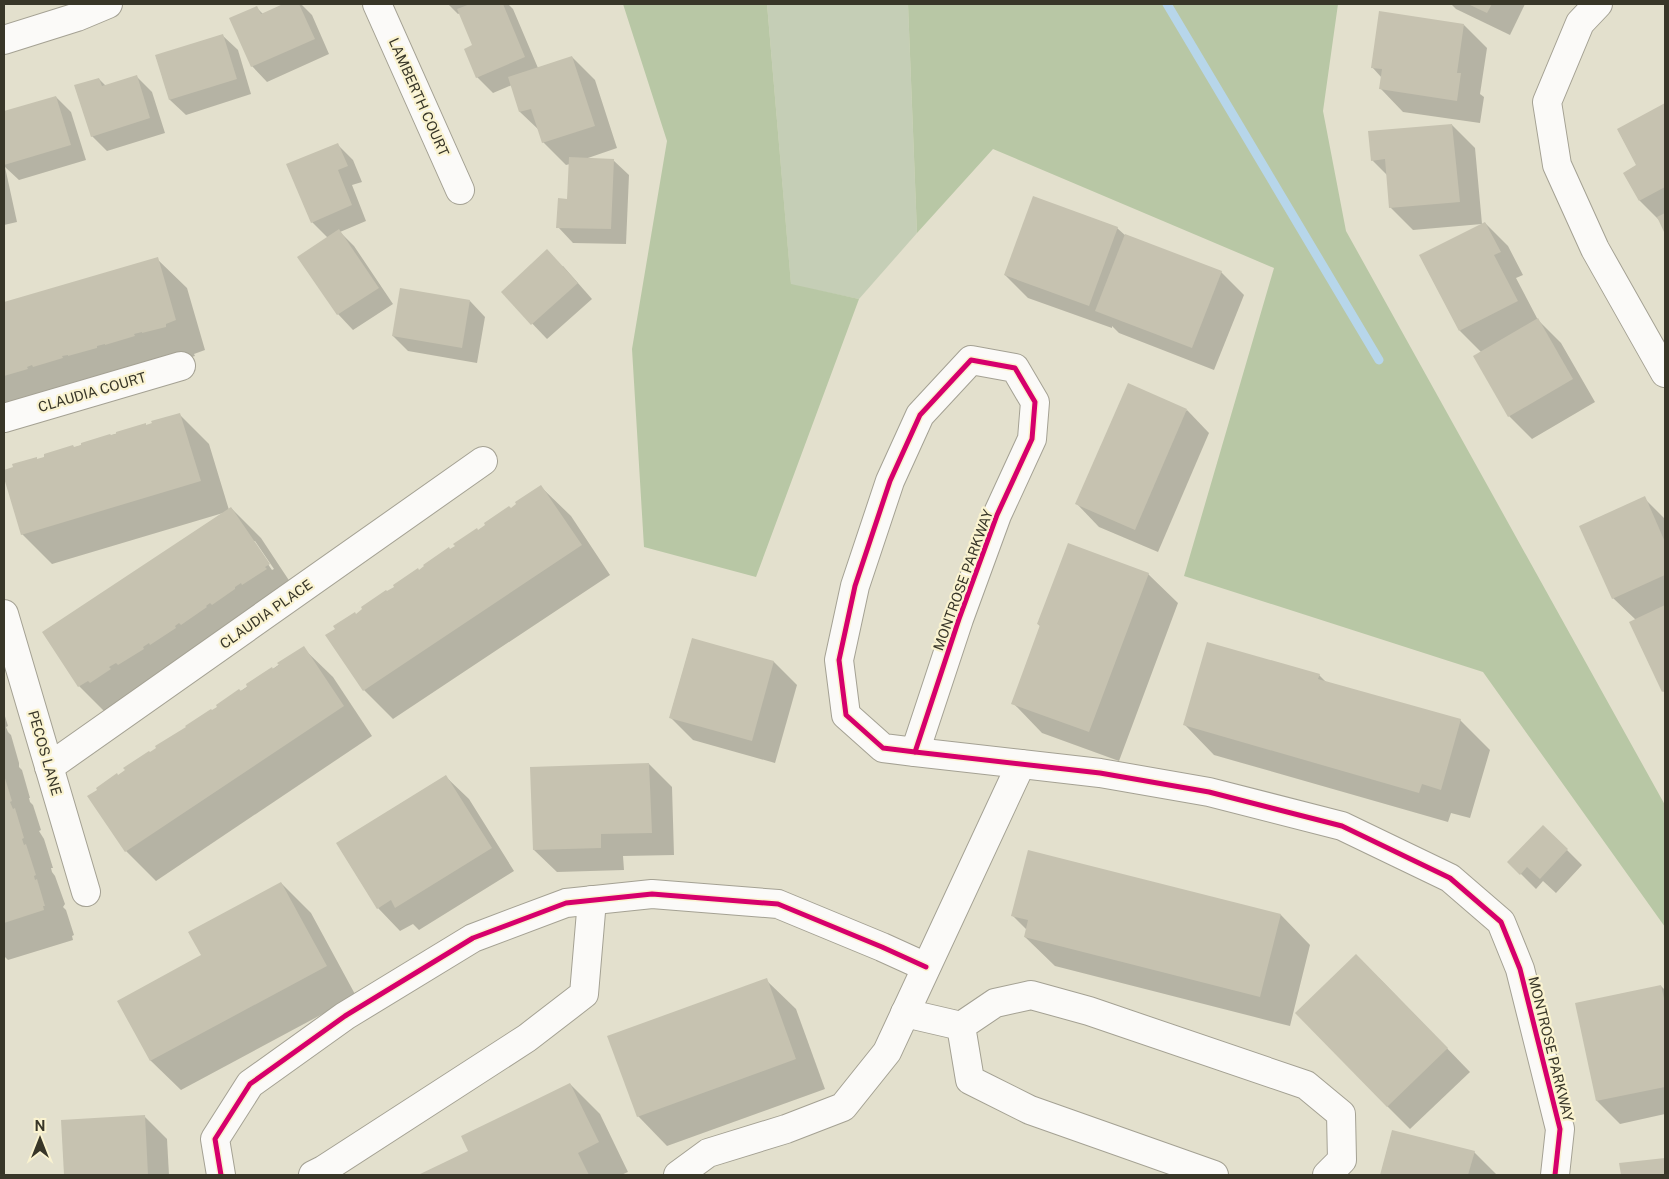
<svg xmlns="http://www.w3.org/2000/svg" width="1669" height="1179" font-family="'Public Sans',sans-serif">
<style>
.green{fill:#c5ceb6}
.forest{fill:#b8c7a5}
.shadow{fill:#0003;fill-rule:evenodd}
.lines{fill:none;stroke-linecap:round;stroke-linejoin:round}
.stream{stroke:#b7d6ea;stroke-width:9}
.building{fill:#c6c2b0}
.street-casing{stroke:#a4a193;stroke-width:30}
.street{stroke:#fbfaf8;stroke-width:28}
.cycleway-casing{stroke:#faf3d0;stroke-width:8}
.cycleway{stroke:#d6006c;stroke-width:5}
.labels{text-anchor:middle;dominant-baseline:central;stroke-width:4.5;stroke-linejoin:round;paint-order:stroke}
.street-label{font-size:14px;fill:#383628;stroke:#faf3d0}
</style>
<rect width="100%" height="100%" fill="#e3e0cd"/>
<polygon class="green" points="767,4 908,4 917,233 859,299 791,285"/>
<g class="forest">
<polygon points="623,4 767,4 791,284 859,299 756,577 644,547 632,349 667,141"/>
<polygon points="908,4 1338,4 1323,111 1346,231 1665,805 1665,927 1483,672 1184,576 1274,268 993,149 917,233"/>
</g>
<g class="shadow">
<polygon points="286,4 301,4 312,15 329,54 267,82 252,66 256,7 263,14"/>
<polygon points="448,4 508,4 513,9 538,68 572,57 595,80 617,148 585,159 613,160 629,175 626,244 573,243 558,227 568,200 570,164 566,165 543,142 540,131 520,112 512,85 493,93 477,77 474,46 460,13 458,14"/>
<polygon points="1451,4 1525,4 1510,35 1456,9"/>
<polygon points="1464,25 1487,48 1480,94 1484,97 1480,123 1403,112 1381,89 1382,78 1372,67"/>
<polygon points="222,35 238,50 251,94 186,115 170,100 156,56"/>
<polygon points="136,76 152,92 165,133 107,151 92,136 99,79 106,86"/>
<polygon points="56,97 71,112 86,160 19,180 5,167 17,222 4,225 4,112"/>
<polygon points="1665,104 1665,232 1660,221 1640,201 1638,166 1618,130"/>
<polygon points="1452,125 1475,148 1482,224 1413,230 1390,207 1388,176 1372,160"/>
<polygon points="338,145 353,160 362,182 352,185 366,221 340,232 354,246 393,304 353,330 338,314 328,238 312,222"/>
<polygon points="1485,223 1508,246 1523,275 1516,278 1538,320 1561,343 1595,402 1532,439 1509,416 1482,353 1460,331"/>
<polygon points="1117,228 1126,236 1221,272 1244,295 1214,370 1119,333 1112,326 1112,328 1028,298 1005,275"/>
<polygon points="157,259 187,288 205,350 194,354 195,356 4,414 4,303"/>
<polygon points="563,266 592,299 547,339 503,293"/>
<polygon points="470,301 485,317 477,363 408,351 393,336"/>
<polygon points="1187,410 1209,433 1158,552 1099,527 1077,504"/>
<path d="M179 414 209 444 229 510 231 508 261 538 298 594 109 716 79 686 44 633 223 513 52 564 22 534 4 471 145 424 147 426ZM252 541H255L274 569 272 570Z"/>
<polygon points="541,487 571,516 610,575 393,719 364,690 356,615 511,509"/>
<polygon points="1644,498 1665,519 1665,693 1663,691 1636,620 1613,598"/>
<polygon points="1148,574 1178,603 1119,761 1042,733 1013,703 1041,627 1038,624"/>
<polygon points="692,640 774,662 797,685 775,763 693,740 670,717"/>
<polygon points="303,648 333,677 372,736 156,881 126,851 118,776"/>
<polygon points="1319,675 1327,683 1460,720 1490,750 1470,818 1451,813 1448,822 1214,755 1185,725"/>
<polygon points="4,713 8,726 6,727 8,732 11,735 19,763 19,767 22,770 30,798 29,798 30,802 33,805 41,830 39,831 44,839 53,868 51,868 52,872 55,876 65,904 63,907 66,910 74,935 72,936 73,940 8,960 4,956"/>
<polygon points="649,764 672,787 674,855 623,856 624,870 557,872 534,850"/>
<polygon points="446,777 469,799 514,871 419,930 413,924 400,931 378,908"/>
<polygon points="1567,850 1582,865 1556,893 1543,881 1536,889 1509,862"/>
<polygon points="281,883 311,913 356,996 181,1090 151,1061 119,1001 203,956"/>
<polygon points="1281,915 1310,945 1290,1026 1055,966 1025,937 1027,930 1013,916"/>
<polygon points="1379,978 1470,1072 1410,1129 1387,1106"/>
<polygon points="766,980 796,1009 825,1089 667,1146 638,1116"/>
<polygon points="1661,986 1665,990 1665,1114 1620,1124 1597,1101 1577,1004"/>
<polygon points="570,1084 600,1114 628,1172 621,1175 421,1175 470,1152"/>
<polygon points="144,1116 167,1139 169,1175 66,1175 62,1121"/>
<polygon points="1393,1131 1474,1152 1497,1175 1382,1175"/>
<polygon points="1665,1159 1665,1175 1622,1175 1621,1165"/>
</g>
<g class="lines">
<polyline class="stream" points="1167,4 1379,360"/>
</g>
<g class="building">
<polygon points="283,4 299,4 315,39 251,67 229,18 257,6 261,14"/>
<polygon points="470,4 503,4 525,57 476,78 464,49 472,45 457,9"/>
<polygon points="1468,4 1492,4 1487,13"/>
<polygon points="1379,11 1464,24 1457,73 1461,73 1457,101 1379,89 1382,69 1371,68"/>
<polygon points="223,34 237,79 169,100 155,55"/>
<polygon points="572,56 595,126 542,143 531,109 519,112 508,77"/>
<polygon points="137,75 150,118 91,137 74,85 99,78 102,86"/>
<polygon points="56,96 71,145 4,165 4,111"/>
<polygon points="1665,103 1665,187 1639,201 1623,173 1636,165 1617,129"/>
<polygon points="1452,124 1460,202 1389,208 1385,159 1371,161 1368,131"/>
<polygon points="338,143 348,166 338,170 352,205 311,223 286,164"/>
<polygon points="569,157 614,159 611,229 556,228 558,198 567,199"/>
<polygon points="1033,196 1118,227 1089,306 1004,275"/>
<polygon points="1665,213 1665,234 1657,217"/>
<polygon points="1485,222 1501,252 1494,255 1518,301 1459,331 1419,255"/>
<polygon points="339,229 379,288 337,315 297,257"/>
<polygon points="1125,234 1222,271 1192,348 1095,311"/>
<polygon points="547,249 578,283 531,325 501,292"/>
<polygon points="158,257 176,320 166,324 166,327 142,333 142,332 134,334 135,336 105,345 105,344 97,346 97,348 68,356 68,355 62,356 63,358 33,367 32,365 27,367 28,369 4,376 4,302"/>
<polygon points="400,288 470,300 462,348 392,336"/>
<polygon points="1538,318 1573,379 1508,417 1473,356"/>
<polygon points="1128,383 1187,409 1135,530 1075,504"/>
<polygon points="180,413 201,481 21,535 4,478 4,470 13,467 12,464 37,457 37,459 44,457 44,454 73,445 74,447 81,445 81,443 110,434 111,435 116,434 116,432 146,423 146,425 152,423 151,421"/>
<polygon points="541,485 582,545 363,691 325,635 335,629 333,626 355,612 356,614 362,609 361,607 386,590 387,591 394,587 393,585 418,568 419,570 424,566 423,565 449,547 450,549 455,546 453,544 477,528 478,530 485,525 484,523 509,506 511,508 516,504 515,502"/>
<polygon points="1645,496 1665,542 1665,575 1612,599 1579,526"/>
<polygon points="231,507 270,564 265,567 267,569 242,585 241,583 235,587 235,589 212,605 210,603 206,606 207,607 181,625 179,623 175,626 176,628 150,645 149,643 143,647 144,649 118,665 116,663 109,667 111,669 90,683 88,681 78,687 42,632"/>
<polygon points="1068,543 1149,573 1089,732 1011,704 1040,625 1037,624"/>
<polygon points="1665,605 1665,690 1662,692 1629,622"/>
<polygon points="692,638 774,661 752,741 669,718"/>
<polygon points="1207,642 1320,674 1318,679 1461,719 1441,790 1422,784 1419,793 1183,725"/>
<polygon points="304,646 344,706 125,852 87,796 97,790 96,788 117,773 118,775 125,770 123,768 149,751 150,752 156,748 155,746 186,727 185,726 211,709 212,710 217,707 216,705 239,689 241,691 247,687 246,684 272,667 273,669 279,665 277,663"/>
<polygon points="649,763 652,833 601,834 601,848 533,850 530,767"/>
<polygon points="4,775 12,801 10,802 13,809 15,808 24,838 22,839 24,845 26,844 36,875 34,876 35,880 37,879 45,906 43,906 44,910 4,923"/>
<polygon points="446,775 492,848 395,908 391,900 377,909 336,843"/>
<polygon points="1543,825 1568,849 1540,879 1527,867 1520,875 1507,862"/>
<polygon points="1028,850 1281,914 1260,997 1024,937 1028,920 1011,916"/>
<polygon points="281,882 327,966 150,1061 117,1001 201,955 188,932"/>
<polygon points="1356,954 1448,1048 1387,1107 1295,1013"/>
<polygon points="767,978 796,1059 637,1117 607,1036"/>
<polygon points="1661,985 1665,1003 1665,1087 1596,1101 1575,1003"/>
<polygon points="570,1083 599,1142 578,1153 589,1175 418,1175 468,1151 461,1136"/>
<polygon points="145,1115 148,1175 64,1175 61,1120"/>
<polygon points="1392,1130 1475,1151 1468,1175 1380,1175"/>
<polygon points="1665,1158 1665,1175 1621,1175 1619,1163"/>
</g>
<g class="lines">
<defs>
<g id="street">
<polyline points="377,4 460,190"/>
<polyline points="1598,4 1580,23 1547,102 1557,165 1595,249 1665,373"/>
<polyline points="4,40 77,17 108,4"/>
<polygon points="971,360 1015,368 1035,402 1032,439 997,515 959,619 915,752 883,748 846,715 839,660 855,586 890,481 920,415"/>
<polyline points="4,418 181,366"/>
<polyline points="4,614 86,892"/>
<polyline points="915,752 1100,773 1209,792 1342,826 1450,878 1501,922 1520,969 1560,1129 1555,1175"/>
<polyline points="49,767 483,461"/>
<polyline points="905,1013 961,1026"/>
<polyline points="221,1175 215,1139 250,1084 345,1016 473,938 566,903 652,894 778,904 882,947 926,967"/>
<polyline points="313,1175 323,1170 527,1038 584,994 592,900"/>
<polyline points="678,1175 708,1153 786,1129 843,1107 887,1052 1021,764"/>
<polyline points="1214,1175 1030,1110 970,1080 961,1026 995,1003 1031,995 1089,1011 1306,1085 1341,1114 1342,1160 1327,1175"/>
</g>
</defs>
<use href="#street" class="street-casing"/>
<use href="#street" class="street"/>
<defs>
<g id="cycleway">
<polygon points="971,360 1015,368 1035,402 1032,439 997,515 959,619 915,752 883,748 846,715 839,660 855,586 890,481 920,415"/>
<polyline points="915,752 1100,773 1209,792 1342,826 1450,878 1501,922 1520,969 1560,1129 1555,1175"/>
<polyline points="221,1175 215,1139 250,1084 345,1016 473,938 566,903 652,894 778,904 882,947 926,967"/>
</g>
</defs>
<use href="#cycleway" class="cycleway-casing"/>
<use href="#cycleway" class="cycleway"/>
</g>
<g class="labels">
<g class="street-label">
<text transform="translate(419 97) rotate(66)">LAMBERTH COURT</text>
<text transform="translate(92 392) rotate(-16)">CLAUDIA COURT</text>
<text transform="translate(963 580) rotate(-70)">MONTROSE PARKWAY</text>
<text transform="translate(266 614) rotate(-35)">CLAUDIA PLACE</text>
<text transform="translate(45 753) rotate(74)">PECOS LANE</text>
<text transform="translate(1551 1049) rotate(76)">MONTROSE PARKWAY</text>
</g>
</g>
<rect width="1669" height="1179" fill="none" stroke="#383628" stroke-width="10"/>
<g transform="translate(40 1139)" stroke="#faf3d0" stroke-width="4" paint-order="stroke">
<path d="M0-4L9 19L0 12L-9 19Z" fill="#383628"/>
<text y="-8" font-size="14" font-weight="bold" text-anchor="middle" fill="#383628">N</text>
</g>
</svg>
